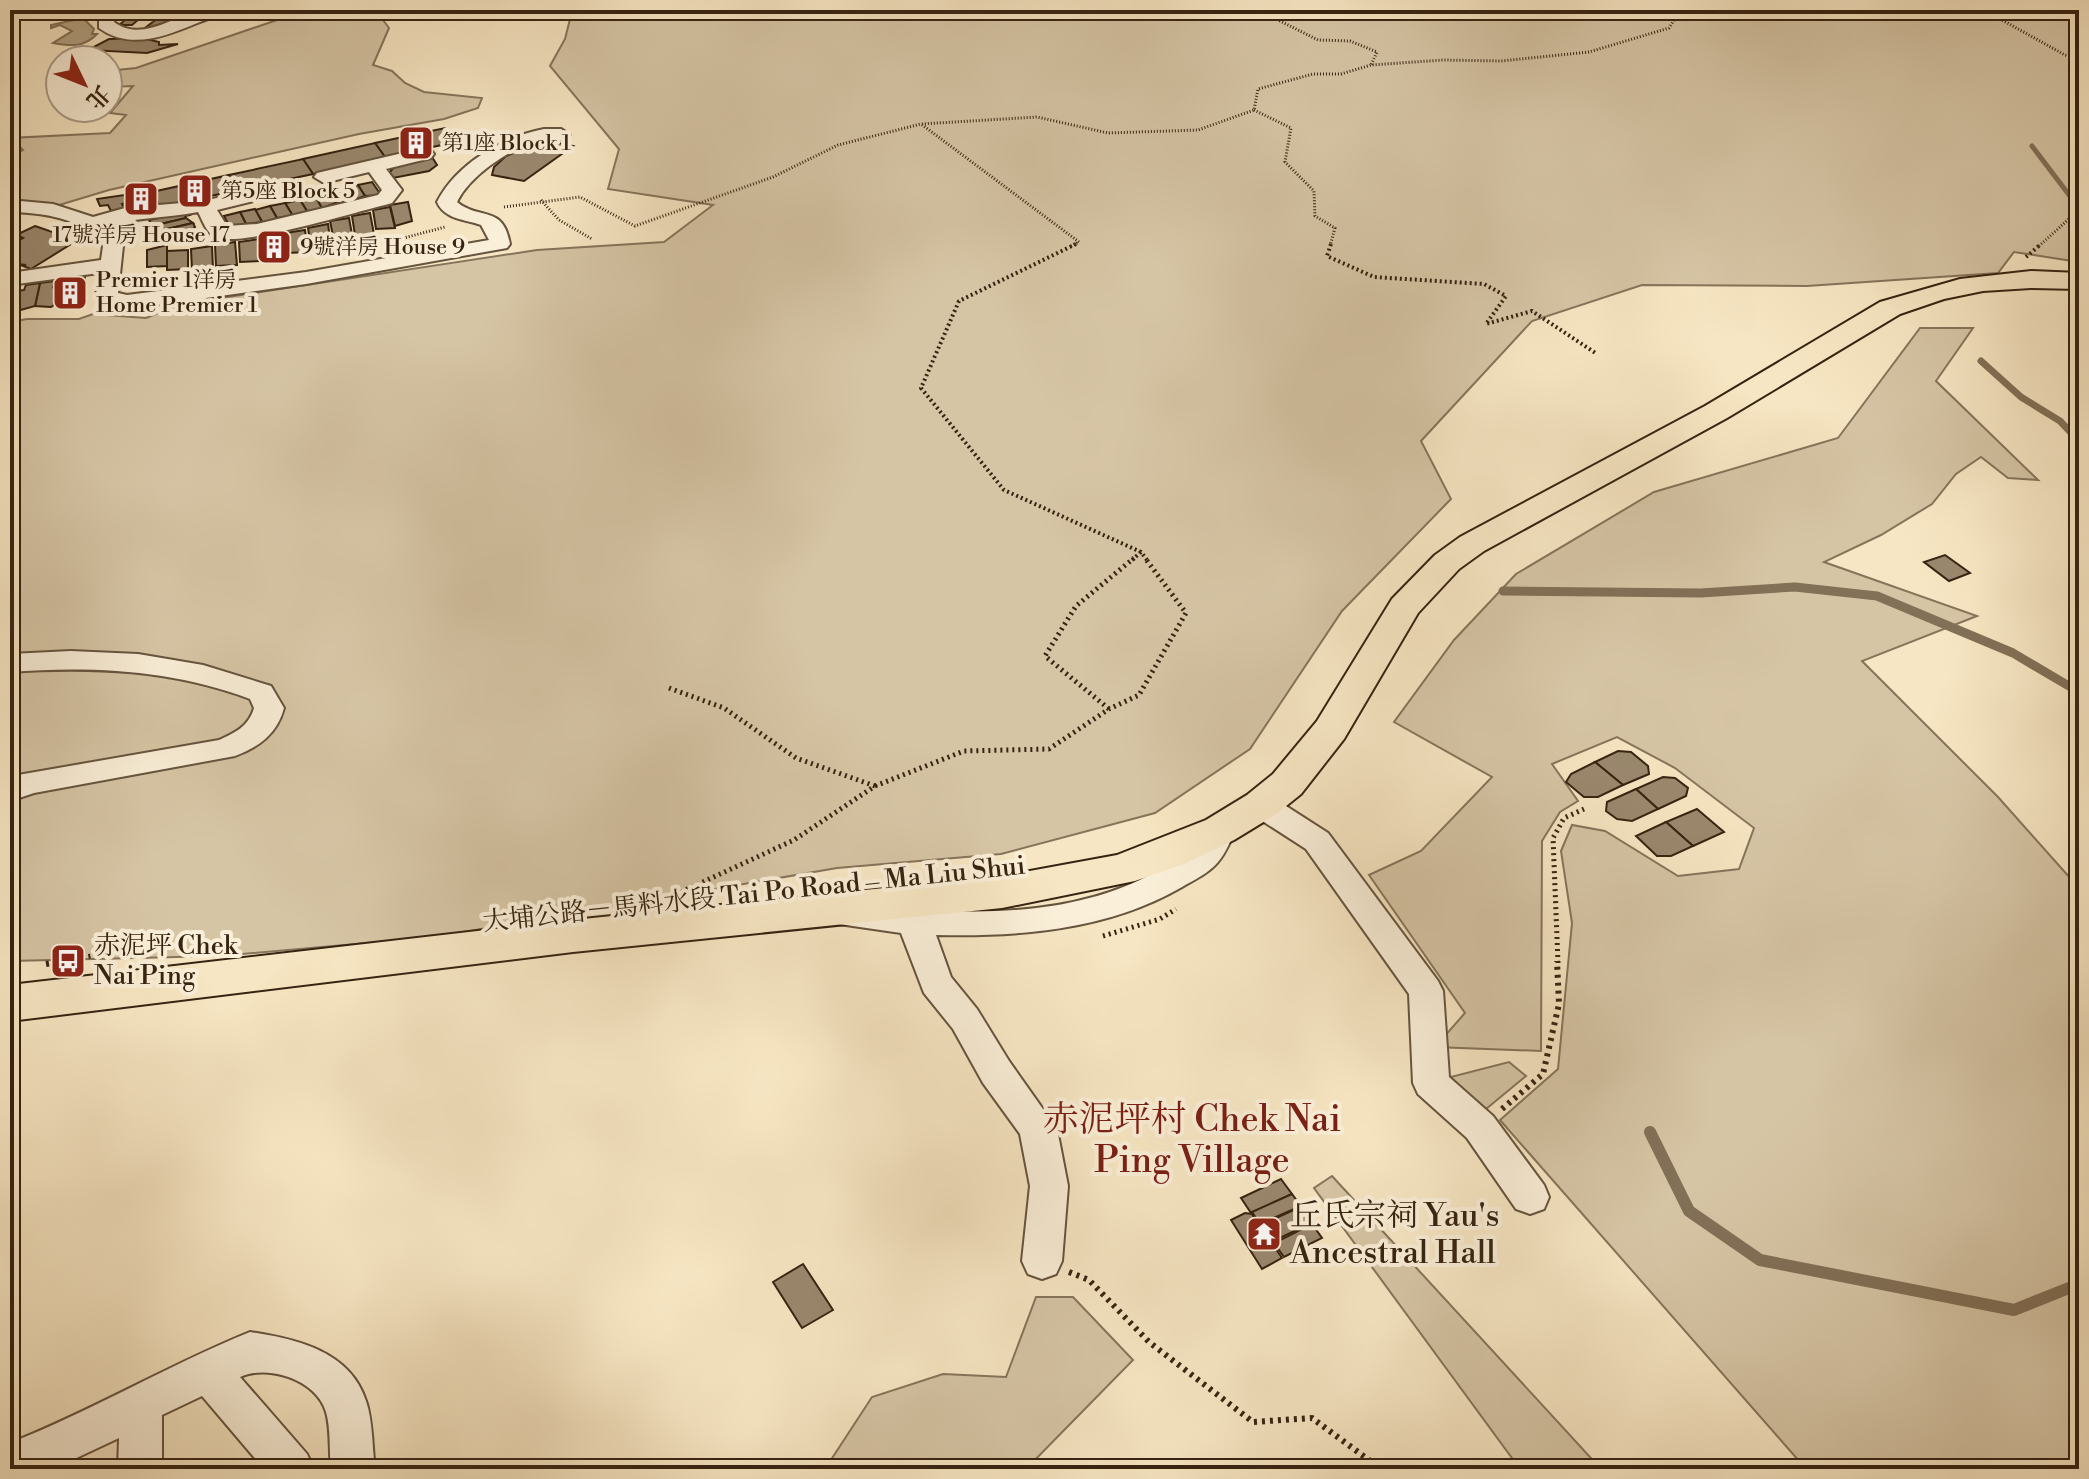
<svg xmlns="http://www.w3.org/2000/svg" width="2089" height="1479" font-family="'Libre Bodoni','Noto Serif TC',serif">
<style>
.green{fill:#d6c5a5;stroke:#86745b;stroke-width:2}
.water{fill:#b5a486;stroke:#827057;stroke-width:2}
.lines{fill:none;stroke-linecap:round;stroke-linejoin:round}
.stream-far3{stroke:#827057;stroke-width:5}
.stream-far2{stroke:#827057;stroke-width:7}
.stream-far1{stroke:#827057;stroke-width:9}
.stream{stroke:#827057;stroke-width:12}
.building{fill:#9a886e;stroke:#362311;stroke-width:2}
.minor-casing{stroke:#66543e;stroke-width:4}
.major-casing{stroke:#362311;stroke-width:4}
.path-far3{stroke:#362311;stroke-width:3;stroke-dasharray:1 2;stroke-linecap:butt}
.path-far2{stroke:#362311;stroke-width:4;stroke-dasharray:2 3;stroke-linecap:butt}
.path-far1{stroke:#362311;stroke-width:5;stroke-dasharray:2 4;stroke-linecap:butt}
.path{stroke:#362311;stroke-width:6;stroke-dasharray:3 5;stroke-linecap:butt}
.minor{fill:#faefd8;fill-rule:evenodd}
.major{fill:#f7e6c3;fill-rule:evenodd}
.labels{text-anchor:middle;dominant-baseline:central;stroke-width:8;stroke-linejoin:round;paint-order:stroke}
.far-poi-label{font-size:22px;fill:#362311;stroke:#faefd8;text-anchor:start}
.street-label{font-size:26px;fill:#362311;stroke:#faefd8}
.poi-label{font-size:26px;fill:#362311;stroke:#faefd8;text-anchor:start}
.near-poi-label{font-size:32px;fill:#362311;stroke:#faefd8;text-anchor:start}
.near-quarter-label{font-size:36px;fill:#7a1f14;stroke:#faefd8}
</style>
<rect width="100%" height="100%" fill="#f7e6c3"/>
<filter id="stains"><feTurbulence type="fractalNoise" baseFrequency=".0025" numOctaves="4"/><feColorMatrix values="0 0 0 0 .2 0 0 0 0 .09 0 0 0 0 .02 0 0 0 .5 -.17"/></filter>
<radialGradient id="worn" r=".72"><stop offset=".6" stop-color="#630" stop-opacity="0"/><stop offset="1" stop-color="#630" stop-opacity=".3"/></radialGradient>
<g class="green">
<path d="M334 10C360 10 373 4 389 28L373 65 392 71 405 83 424 92 482 98 478 108 444 119 359 134 109 190 56 206 10 202V157L23 150 10 138 110 133 126 115 110 113 133 86 108 87V71L136 68 280 19Z"/>
<polygon points="560,10 2079,10 2079,262 2014,252 1998,273 1807,286 1642,285 1532,321 1421,441 1451,499 1342,611 1250,749 1155,813 1001,854 837,868 435,937 220,956 10,961 10,322 27,319 79,319 93,314 146,318 181,304 537,250 664,242 713,205 608,189 619,149 550,66 565,39 570,19"/>
<polygon points="1920,328 1973,328 1936,381 2038,480 2008,478 1981,457 1956,474 1932,504 1881,535 1824,562 1977,616 1862,661 1998,797 2079,888 2079,1469 1806,1469 1500,1120 1558,1069 1572,923 1561,851 1572,825 1605,831 1678,876 1739,869 1754,828 1675,768 1617,737 1552,764 1578,801 1560,812 1542,841 1541,1051 1435,1047 1465,1013 1369,875 1421,851 1492,777 1394,722 1454,640 1516,574 1654,492 1838,438"/>
<polygon points="1509,1062 1526,1076 1480,1114 1443,1079"/>
<polygon points="1332,1176 1601,1469 1520,1469 1314,1188"/>
<polygon points="1036,1297 1073,1297 1133,1360 1026,1469 825,1469 872,1397 943,1374 1006,1377"/>
</g>
<path class="water" d="M88 17 86 21 94 29 92 34H97C84 48 69 46 53 43L72 31 60 25 51 28V25Z"/>
<g class="lines">
<polyline class="stream-far3" points="2032,146 2079,208"/>
<polyline class="stream-far2" points="1981,361 2021,397 2060,421 2079,441"/>
<polyline class="stream-far1" points="1503,591 1701,593 1795,587 1877,596 2013,653 2079,692"/>
<polyline class="stream" points="1650,1132 1689,1211 1760,1260 2014,1310 2079,1284"/>
</g>
<g class="building">
<polygon points="129,10 186,10 189,12 154,29 145,28 154,21 148,19 139,19 132,25 118,25 122,23 125,19 121,18"/>
<polygon points="142,38 159,42 159,45 178,44 147,53 88,50 109,39"/>
<polygon points="445,128 456,142 385,157 375,143"/>
<polygon points="545,140 573,146 524,181 492,175 494,167 506,156"/>
<polygon points="375,143 385,157 313,174 303,159"/>
<polygon points="432,157 437,165 429,171 393,178 389,173 395,166"/>
<polygon points="303,159 313,174 238,190 229,175"/>
<polygon points="229,175 238,190 160,207 152,192"/>
<polygon points="372,182 381,195 365,196 358,185"/>
<polygon points="358,185 365,196 351,201 343,189"/>
<polygon points="343,189 351,201 336,203 328,192"/>
<polygon points="148,192 153,202 134,208 128,196"/>
<polygon points="328,192 336,203 322,208 314,195"/>
<polygon points="124,195 127,203 122,204 124,208 111,211 108,205 100,206 97,199"/>
<polygon points="315,196 323,210 307,211 300,200"/>
<polygon points="300,200 307,211 293,216 285,203"/>
<polygon points="408,202 412,221 395,226 390,205"/>
<polygon points="285,203 293,216 277,218 270,206"/>
<polygon points="270,206 277,218 263,223 255,210"/>
<polygon points="390,207 395,228 376,229 373,210"/>
<polygon points="255,209 262,222 246,224 240,212"/>
<polygon points="188,212 190,215 185,216 186,218 152,226 149,220"/>
<polygon points="240,212 246,224 231,229 224,216"/>
<polygon points="370,213 374,234 355,235 352,216"/>
<polygon points="186,218 193,223 154,232 152,226"/>
<polygon points="349,218 353,240 334,241 330,221"/>
<polygon points="193,223 195,227 192,230 157,238 154,232"/>
<polygon points="328,224 331,246 311,247 308,228"/>
<polygon points="35,226 58,234 64,231 84,236 31,269 23,266 26,265 10,263 10,246 23,238 16,235"/>
<polygon points="192,230 200,235 160,244 157,238"/>
<polygon points="305,230 308,252 287,253 285,233"/>
<polygon points="283,235 285,257 264,258 262,238"/>
<polygon points="259,239 261,261 240,262 239,242"/>
<polygon points="235,242 237,265 216,266 215,245"/>
<polygon points="167,245 167,266 147,267 147,250"/>
<polygon points="212,246 213,269 192,270 191,249"/>
<polygon points="188,250 188,269 167,270 167,251"/>
<polygon points="85,277 80,300 73,304 57,303 61,285 69,284 70,279"/>
<polygon points="55,281 53,287 61,285 57,303 51,307 35,306 40,283"/>
<polygon points="40,283 35,306 17,311 18,308 12,309 16,291 24,290 26,285"/>
<polygon points="1945,555 1970,573 1949,581 1924,562"/>
<polygon points="1618,751 1631,752 1648,766 1649,774 1623,785 1595,762"/>
<polygon points="1595,762 1623,785 1598,797 1584,797 1566,782 1571,774"/>
<polygon points="1663,777 1675,778 1688,788 1686,796 1658,809 1636,789"/>
<polygon points="1636,789 1658,809 1632,821 1617,819 1606,811 1607,802"/>
<polygon points="1697,809 1724,832 1693,846 1666,822"/>
<polygon points="1666,822 1693,846 1671,856 1657,856 1636,836"/>
<polygon points="1281,1179 1292,1194 1251,1213 1241,1198"/>
<polygon points="1292,1194 1301,1206 1260,1224 1252,1212"/>
<polygon points="1300,1207 1312,1223 1271,1242 1282,1258 1262,1269 1231,1220 1245,1213 1252,1214 1259,1226"/>
<polygon points="1312,1224 1322,1238 1284,1257 1274,1243"/>
<polygon points="803,1264 833,1310 802,1328 773,1282"/>
</g>
<g class="lines">
<defs>
<g id="minor">
<polygon points="10,10 21,10 10,16"/>
<path d="M99 10H115L114 22C141 42 170 18 198 11 205 9 215 10 223 10 216 17 205 20 195 24 164 37 129 50 99 28Z"/>
<path d="M544 129H561L570 135C561 144 546 139 533 143 507 150 469 177 457 202 480 221 503 204 510 244L507 248 306 284 127 309 103 303 96 295 99 273 10 285V273L101 260 103 246C82 217 43 213 10 212V200L53 204 93 217 125 208 204 201 251 190 261 196 258 200 217 210 227 226 257 224 378 195 382 190 369 172 324 183 314 177 317 173 424 148 431 150 434 154 431 158 386 169 402 190 392 203 385 205C355 212 239 248 216 237 206 233 203 221 198 212 168 218 136 217 107 226L123 246 118 293 127 295 306 272 489 240 481 225C465 219 445 220 437 202 457 163 503 137 544 129Z"/>
<path d="M71 651 138 654 203 665 271 686 284 708C277 734 259 747 235 756L34 793 10 801V778L18 775 219 740C235 733 249 726 254 708L250 699C173 670 91 666 10 672V654Z"/>
<polygon points="1261,794 1272,797 1328,833 1438,981 1443,991 1449,1077 1493,1116 1544,1185 1549,1197 1544,1209 1530,1214 1516,1209 1467,1138 1418,1094 1413,1083 1409,994 1306,849 1250,813 1245,805 1250,797"/>
<path d="M1220 819 1231 822 1236 830C1230 841 1226 853 1218 862 1209 873 1194 880 1182 887 1108 930 1020 937 936 935L951 977 977 1009 1009 1061 1057 1129 1068 1186 1062 1261 1056 1274 1042 1279 1028 1274 1022 1261 1030 1186 1020 1134 983 1083 953 1029 924 993 901 933 832 923 827 914 832 905 844 901C945 915 1065 923 1157 871 1169 865 1183 858 1193 848 1200 841 1204 831 1209 822Z"/>
<path d="M250 1332C296 1339 350 1351 366 1401 373 1421 372 1447 375 1469H331C329 1451 331 1429 326 1412 317 1380 268 1364 240 1377L307 1454 314 1469H264L202 1396 162 1415V1469H118L119 1438 53 1469H10V1443C92 1411 168 1365 250 1332Z"/>
</g>
<polygon id="major" points="2031,271 2079,273 2079,289 2031,288 1983,291 1944,299 1900,314 1727,418 1484,551 1459,569 1418,613 1344,739 1301,794 1275,815 1234,840 1184,864 1135,881 1002,908 573,952 10,1021 10,985 573,920 1002,876 1117,855 1206,820 1247,795 1273,774 1317,721 1392,599 1435,555 1460,537 1705,406 1880,302 1960,279"/>
</defs>
<use href="#minor" class="minor-casing"/>
<use href="#major" class="major-casing"/>
<g class="path-far3">
<polyline points="1275,10 1278,20 1318,40 1350,41 1377,52 1371,65"/>
<polyline points="1984,10 2065,55 2079,59"/>
<polyline points="1254,110 1291,128 1285,162 1314,191 1315,216 1335,228 1330,246"/>
<polyline points="541,200 559,220 592,239"/>
<polyline points="504,207 580,197 635,226 773,177 838,145 921,124"/>
<polyline points="400,239 445,227"/>
<polyline points="1071,246 1079,242 921,124 1037,117 1108,133 1198,130 1254,110 1258,89 1313,74 1341,74 1371,65 1443,60 1501,61 1589,52 1669,28 1679,13 1699,10"/>
<polyline points="2039,246 2070,218 2079,219"/>
</g>
<g class="path-far2">
<polyline points="1076,244 959,301 921,388 1004,490 1141,552 1147,560"/>
<polyline points="1331,244 1327,256 1374,277 1484,284 1506,296 1486,324 1532,311 1597,354"/>
<polyline points="2026,257 2041,244"/>
<polyline points="1132,560 1141,552"/>
</g>
<g class="path-far1">
<polyline points="669,688 724,708 796,758 875,786 794,840 679,893"/>
<polyline points="1109,709 1045,656 1076,606 1134,558"/>
<polyline points="875,786 964,751 1049,749 1109,709 1139,695 1186,613 1145,558"/>
<polyline points="1103,936 1160,919 1176,909"/>
<polyline points="53,963 124,950 167,950"/>
<polyline points="1558,963 1553,838 1564,818 1584,809"/>
</g>
<g class="path">
<polyline points="46,964 64,961"/>
<polyline points="1502,1109 1543,1074 1559,1004 1557,961"/>
<polyline points="1069,1272 1089,1280 1149,1342 1253,1422 1312,1418 1381,1469"/>
</g>
<use href="#minor" class="minor"/>
<use href="#major" class="major"/>
</g>
<defs>
<symbol id="building-square" viewBox="-11 -11 22 22"><rect x="-9" y="-9" width="18" height="18" rx="4" fill="#8f2418" stroke="#faefd8"/><path d="M-4-6H4V6H1V3H-1V6H-4ZM-2.5-4.3h1.7v1.8h-1.7ZM.8-4.3h1.7v1.8H.8ZM-2.5-1h1.7V.8h-1.7ZM.8-1h1.7V.8H.8Z" fill="#fff"/></symbol>
<symbol id="bus-square" viewBox="-11 -11 22 22"><rect x="-9" y="-9" width="18" height="18" rx="4" fill="#8f2418" stroke="#faefd8"/><path d="M-5-6H5V4H4V6H2V4H-2V6H-4V4H-5ZM-3.5-4V0h7V-4ZM-3.5 1.2v1.5H-2V1.2ZM2 1.2v1.5H3.5V1.2Z" fill="#fff"/></symbol>
<symbol id="temple-square" viewBox="-11 -11 22 22"><rect x="-9" y="-9" width="18" height="18" rx="4" fill="#8f2418" stroke="#faefd8"/><path d="M0-6L5-2H3V0L6.5 2.5H4V6H1.5V3h-3V6H-4V2.5H-6.5L-3 0V-2H-5Z" fill="#fff"/></symbol>
</defs>
<g fill-rule="evenodd">
<use href="#building-square" x="396" y="123" width="40" height="40"/>
<use href="#building-square" x="175" y="171" width="40" height="40"/>
<use href="#building-square" x="121" y="179" width="40" height="40"/>
<use href="#building-square" x="254" y="227" width="40" height="40"/>
<use href="#building-square" x="50" y="273" width="40" height="40"/>
<use href="#bus-square" x="48" y="941" width="40" height="40"/>
<use href="#temple-square" x="1244" y="1214" width="40" height="40"/>
</g>
<g class="labels">
<g class="far-poi-label">
<text x="442" y="143">第1座 Block 1</text>
<text x="221" y="191">第5座 Block 5</text>
<text x="141" y="235" text-anchor="middle">17號洋房 House 17</text>
<text x="300" y="247">9號洋房 House 9</text>
<text x="96" y="280">Premier 1洋房<tspan x="96" dy="25">Home Premier 1</tspan></text>
</g>
<g class="street-label">
<text transform="translate(754 894) rotate(-6)">大埔公路－馬料水段 Tai Po Road – Ma Liu Shui</text>
</g>
<g class="poi-label">
<text x="94" y="946">赤泥坪 Chek<tspan x="94" dy="30">Nai Ping</tspan></text>
</g>
<g class="near-poi-label">
<text x="1290" y="1216">丘氏宗祠 Yau's<tspan x="1290" dy="37">Ancestral Hall</tspan></text>
</g>
<g class="near-quarter-label">
<text x="1192" y="1120">赤泥坪村 Chek Nai<tspan x="1192" dy="41">Ping Village</tspan></text>
</g>
</g>
<rect width="2089" height="1479" fill="none" stroke="#f7e6c3" stroke-width="40"/>
<rect x="12" y="12" width="2065" height="1455" fill="none" stroke="#362311" stroke-width="4"/>
<rect x="20" y="20" width="2049" height="1439" fill="none" stroke="#362311" stroke-width="2"/>
<g transform="translate(84 84) rotate(133)"><circle r="38" fill="#faefd8" stroke="#ac9d88" stroke-width="2"/>
<path d="M0-6L14 30L0 20L-14 30Z" fill="#8f2418"/>
<text y="-12" font-size="22" font-weight="bold" text-anchor="middle" fill="#362311">北</text>
</g>
<rect width="100%" height="100%" filter="url(#stains)"/>
<rect width="100%" height="100%" fill="url(#worn)"/>
</svg>
